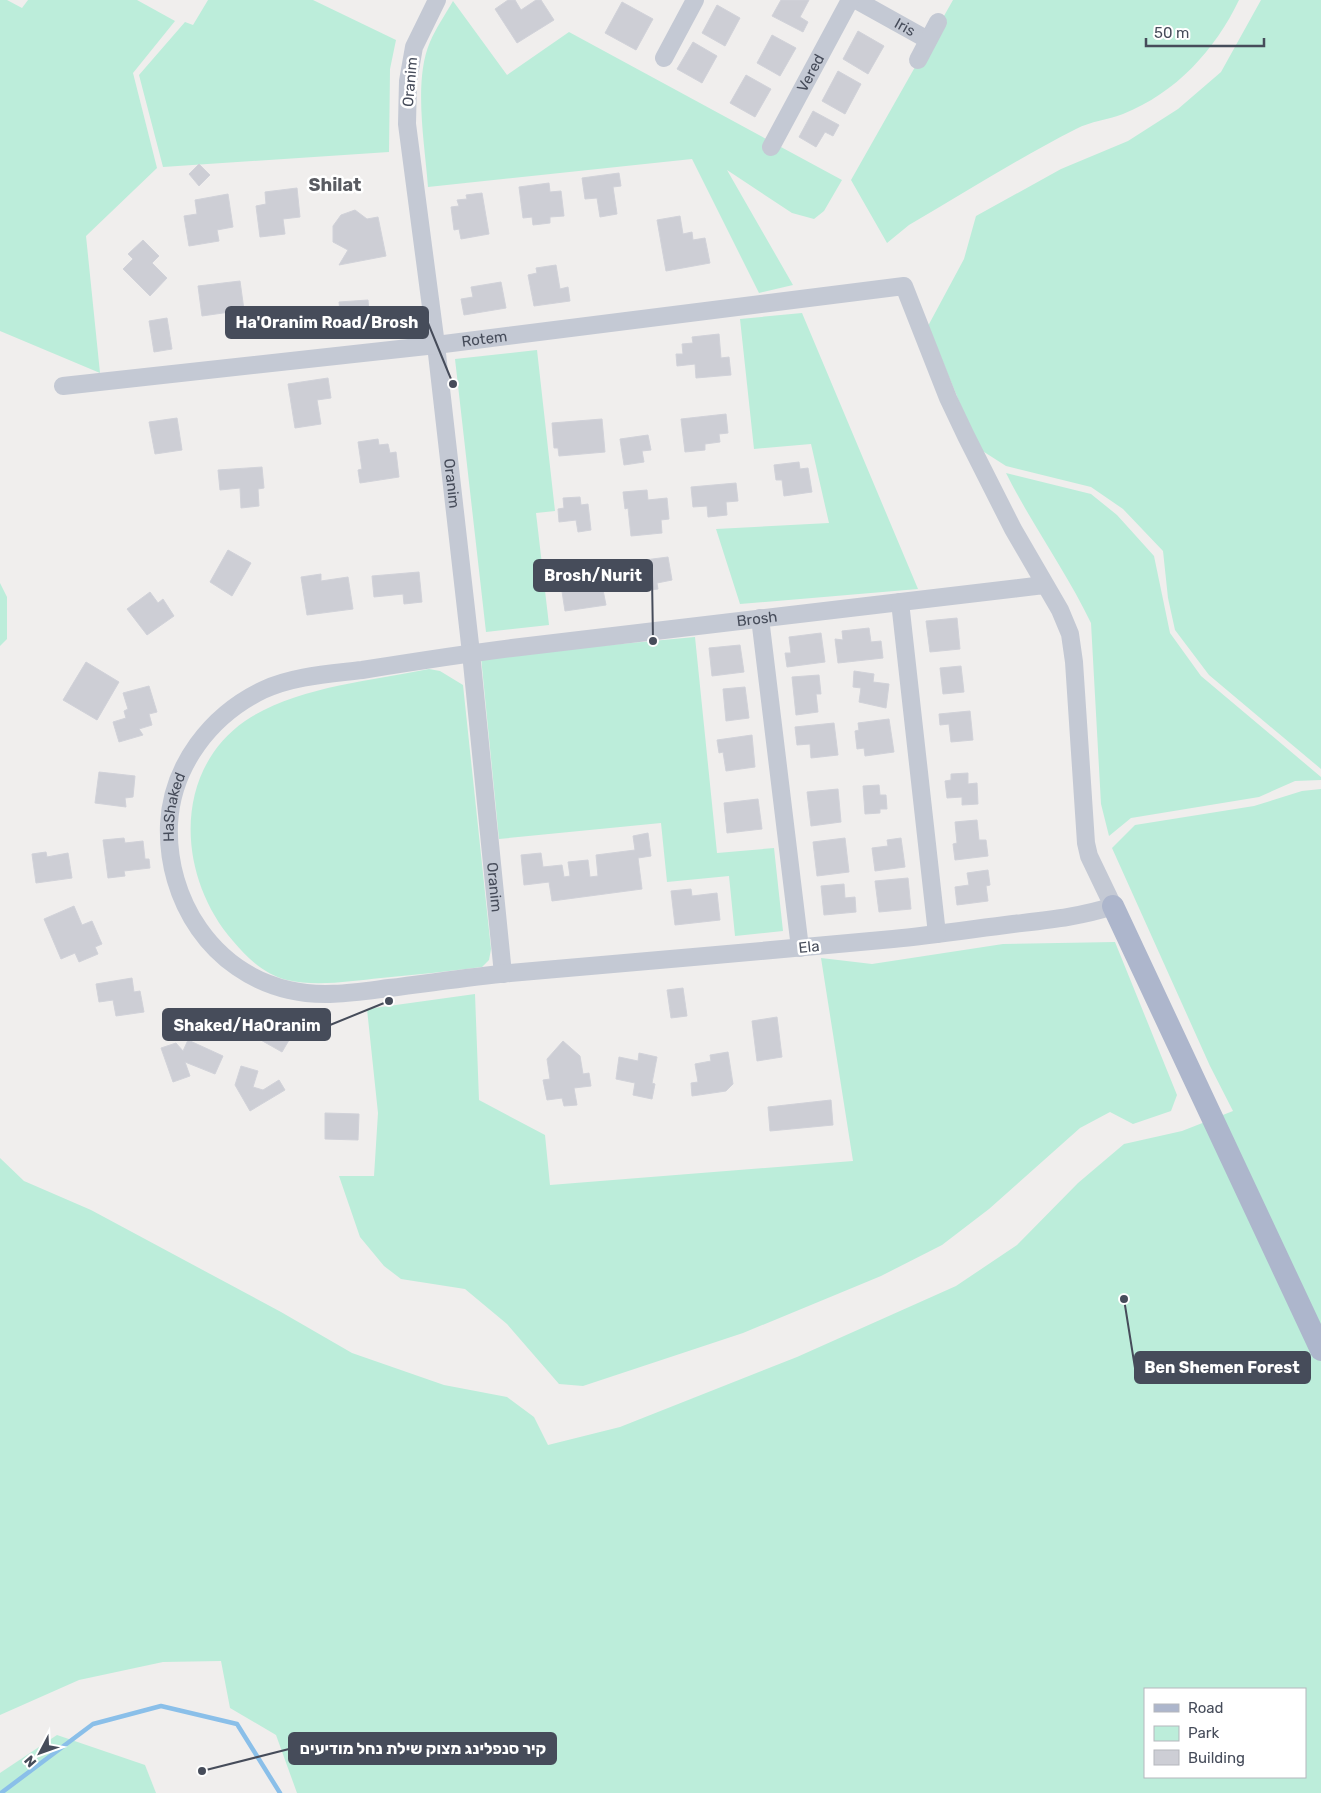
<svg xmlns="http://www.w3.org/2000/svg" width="1321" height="1793" font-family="Rubik,Heebo,sans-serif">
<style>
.green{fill:#bcedda;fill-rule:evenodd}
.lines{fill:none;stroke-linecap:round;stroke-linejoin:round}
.stream{stroke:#8abfe9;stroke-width:4.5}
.building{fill:#cdced5;stroke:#d1d2d9}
.minor{stroke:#c4c9d4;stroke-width:18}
.major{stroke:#adb6cc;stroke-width:22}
.labels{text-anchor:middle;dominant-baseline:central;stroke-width:5;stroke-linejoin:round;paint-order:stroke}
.street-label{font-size:15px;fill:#464c5a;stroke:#fff}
.quarter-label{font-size:18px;font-weight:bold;fill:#5a5c62;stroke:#fff}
.leader{fill:none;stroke:#464c5a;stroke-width:2}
.callout-dot{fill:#464c5a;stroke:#fff;stroke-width:2}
.callout{fill:#464c5a;stroke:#464c5a;stroke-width:2}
.callout-label{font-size:16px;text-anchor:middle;font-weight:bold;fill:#fff}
</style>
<rect width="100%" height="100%" fill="#f0eeed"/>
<g class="green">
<polygon points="0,0 7,0 22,8 28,0 137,0 175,21 133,73 157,168 86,236 100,373 0,331"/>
<polygon points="208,0 313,0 396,40 390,69 389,152 163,167 139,75 185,22 193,25"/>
<path d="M953 0H1239C1215 50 1176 93 1123 114 1108 120 1091 121 1076 129 1019 158 964 193 909 225L887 243 851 180Z"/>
<polygon points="1261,0 1321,0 1321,769 1209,675 1175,630 1168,598 1163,551 1123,509 1091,487 1006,466 981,450 973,435 928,326 964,259 976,216 1061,169 1128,141 1178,109 1221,72"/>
<path d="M453 1 507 75 569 32 842 180 824 211 814 219 792 213 727 170 793 285 759 293 692 159 428 187C425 145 413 81 430 42 436 28 445 15 453 1Z"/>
<polygon points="802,313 918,589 740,604 716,529 829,523 811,444 754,449 740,319"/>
<polygon points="537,350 555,511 536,513 549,625 486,632 455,359"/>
<path d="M1006 473 1091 494 1117 515 1154 556 1170 633 1201 676 1321 777V780L1295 781 1259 797 1131 818 1109 836 1101 804 1091 623C1066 571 1032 525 1006 473Z"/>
<polygon points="0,583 7,597 7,639 0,646"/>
<polygon points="695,637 717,853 774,848 783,931 735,936 729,876 667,882 661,823 499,839 481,657"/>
<path d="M429 669 440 671 463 685 491 949 489 960 482 967C449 971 415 975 381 978 351 981 317 987 287 980 265 975 247 958 233 941 178 878 171 773 245 721 295 687 370 681 429 669Z"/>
<path d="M1321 789V1793H297L276 1735 230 1708 221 1661 163 1662 79 1680 0 1715V1158L24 1181 91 1210 281 1312 352 1353 444 1385 507 1397 534 1417 548 1445 620 1427 797 1357 956 1286 1017 1245 1078 1183 1124 1144 1182 1131 1233 1111 1210 1066 1112 848 1135 825 1254 806 1302 791ZM1145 1689H1305V1777H1145Z"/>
<polygon points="1115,942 1177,1095 1171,1111 1133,1124 1110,1112 1080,1128 989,1209 942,1245 881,1276 743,1333 583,1386 559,1384 507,1324 465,1289 401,1279 384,1266 360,1237 339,1176 374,1176 378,1113 367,1009 475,994 479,1100 545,1135 550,1185 853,1161 821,958 872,964 1003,944"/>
<polygon points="57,1735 145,1765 156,1793 0,1793 0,1773"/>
</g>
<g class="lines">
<polyline class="stream" points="1,1793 93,1724 161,1706 237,1724 280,1793"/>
</g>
<g class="building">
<polygon points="508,0 515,0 521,10 536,0 541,0 554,20 517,43 495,9"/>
<polygon points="781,0 809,0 800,17 808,22 803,32 772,16"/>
<polygon points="622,2 653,19 636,50 605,33"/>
<polygon points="717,5 740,18 725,46 702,33"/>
<polygon points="858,31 884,46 868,74 843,59"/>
<polygon points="772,35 796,48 780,76 757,63"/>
<polygon points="693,42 717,56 702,83 677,69"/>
<polygon points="838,71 861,84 845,114 822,101"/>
<polygon points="746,75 771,89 755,117 730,103"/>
<polygon points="813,111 839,125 833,136 825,132 816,147 799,137"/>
<polygon points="199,164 210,175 199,186 189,174"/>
<polygon points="619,173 621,186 613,187 617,214 600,217 597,198 585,199 582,178"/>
<polygon points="549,183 550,192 561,191 564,216 550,217 550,223 533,225 532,217 523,218 519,187"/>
<polygon points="297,188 300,217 283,219 285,234 260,237 256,206 266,204 265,192"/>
<polygon points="482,193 489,234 461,239 459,229 454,230 451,207 459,206 457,200 467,199 466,195"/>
<polygon points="228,194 233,227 217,230 219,241 189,246 184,216 197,214 195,200"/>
<polygon points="355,210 367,219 378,217 386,256 339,265 348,250 333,242 333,226 341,215"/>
<polygon points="680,216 683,234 692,232 693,240 705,238 710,263 666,271 657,220"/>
<polygon points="143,240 159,256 152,263 167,278 150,296 123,269 133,259 128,254"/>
<polygon points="556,265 560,289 568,287 570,301 534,306 528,275 537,273 536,268"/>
<polygon points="240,281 244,310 202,316 198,286"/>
<polygon points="501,282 506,308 464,315 461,299 473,297 471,287"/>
<polygon points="368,300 369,311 362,312 362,320 350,321 349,311 340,312 339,302"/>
<polygon points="167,318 172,349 154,352 149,321"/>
<polygon points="719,334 721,358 729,357 731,375 696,378 695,364 677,366 676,354 683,354 682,344 693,343 692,337"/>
<polygon points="328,378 331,398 317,400 321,424 295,428 288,384"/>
<polygon points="726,414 728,433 719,434 720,442 705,444 705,450 685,452 681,419"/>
<polygon points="177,418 182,450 155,454 149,422"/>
<polygon points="602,419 605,452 559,456 558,448 554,448 552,423"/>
<polygon points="648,435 651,450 642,451 644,462 624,465 620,439"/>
<polygon points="378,439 379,445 388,444 390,453 396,452 399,477 360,483 358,470 362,469 358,442"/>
<polygon points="799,462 800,469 808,468 812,492 784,496 782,480 776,480 774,465"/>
<polygon points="262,467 264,488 258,489 259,506 241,508 240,488 220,490 218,470"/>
<polygon points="736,483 738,501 726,502 727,515 708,517 707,506 693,507 691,487"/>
<polygon points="647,490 648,500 667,498 669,519 661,520 662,533 631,536 628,508 625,509 623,492"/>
<polygon points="580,497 581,505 588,504 591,530 578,532 576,520 559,522 558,509 564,508 563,498"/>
<polygon points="228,550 251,563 232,596 210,582"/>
<polygon points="668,557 672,580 657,583 658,589 643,591 645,581 640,582 637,561"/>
<polygon points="419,572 422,602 404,604 403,594 374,597 372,576"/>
<polygon points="321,574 321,581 348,577 353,609 307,615 301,577"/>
<polygon points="575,583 576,588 602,585 606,605 565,611 561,585"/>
<polygon points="150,592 158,603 163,599 174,616 147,635 127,609"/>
<polygon points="957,618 960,649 930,652 926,621"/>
<polygon points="869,628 871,642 881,641 883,658 838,663 835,639 843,640 842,631"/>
<polygon points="821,633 825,662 787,667 785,653 791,653 789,637"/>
<polygon points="740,645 744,672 712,676 709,648"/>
<polygon points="86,662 119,682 97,720 63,700"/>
<polygon points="961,666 964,692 943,694 940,668"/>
<polygon points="854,671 874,674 873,682 889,684 886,708 859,702 861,688 853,687"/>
<polygon points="819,675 821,694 816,694 818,712 796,715 792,677"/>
<polygon points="149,686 157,712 149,714 152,725 139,729 143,735 119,742 113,722 126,718 124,711 128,709 123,693"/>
<polygon points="745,687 749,718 726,721 723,689"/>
<polygon points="970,711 973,740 951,742 949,724 940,725 939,714"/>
<polygon points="889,719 894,752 865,756 864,748 857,749 855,731 859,730 858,723"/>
<polygon points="834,723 838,755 811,758 810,744 797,745 795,727"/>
<polygon points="752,735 755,767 726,771 723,752 719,753 717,740"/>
<polygon points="99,772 135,776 133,797 125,798 126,807 95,803"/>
<polygon points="968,773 968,784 977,783 978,804 962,805 962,797 947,798 945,781 951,780 951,774"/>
<polygon points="879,785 880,795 886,795 887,809 880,809 880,813 865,814 863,786"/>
<polygon points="838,789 841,822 811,826 807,792"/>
<polygon points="758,799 762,829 727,833 724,803"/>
<polygon points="977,820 979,840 986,840 988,856 955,860 953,844 957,843 955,822"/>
<polygon points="648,833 651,856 638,858 642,889 552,901 549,882 524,885 521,855 541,853 543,867 562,865 564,877 570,876 568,862 588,860 590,877 598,876 596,855 635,850 633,836"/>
<polygon points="124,838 125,843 143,841 145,859 149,859 150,868 124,871 125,876 108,878 103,840"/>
<polygon points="845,838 849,872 817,876 813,842"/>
<polygon points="901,838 905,867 875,871 872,848 888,846 887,840"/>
<polygon points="46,852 47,857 68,853 72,878 36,883 32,854"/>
<polygon points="988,870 990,885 986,886 988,901 957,905 955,887 969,885 967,873"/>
<polygon points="908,878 911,909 879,912 875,881"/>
<polygon points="844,884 845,898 855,897 856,912 824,915 821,886"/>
<polygon points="691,889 692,896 717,893 720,920 675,925 671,891"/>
<polygon points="74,906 82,925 92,921 102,944 95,947 98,954 79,962 75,953 61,959 44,919"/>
<polygon points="132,978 134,992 140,991 144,1012 116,1016 113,1000 99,1002 96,984"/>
<polygon points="683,988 687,1016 671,1018 667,990"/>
<polygon points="266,1009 278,1016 273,1024 292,1035 282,1052 252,1035"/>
<polygon points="777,1017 782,1057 757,1061 752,1021"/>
<polygon points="188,1040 223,1056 215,1074 185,1062 190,1076 173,1082 161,1048 176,1043 183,1051"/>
<polygon points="563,1041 580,1056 583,1074 589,1073 591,1086 574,1088 577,1105 564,1106 562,1098 547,1100 543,1080 550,1079 547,1059"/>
<polygon points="728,1052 733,1084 726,1091 692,1096 691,1083 698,1082 695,1064 711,1061 710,1055"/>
<polygon points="639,1053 657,1057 652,1083 655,1084 652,1099 633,1095 635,1083 616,1079 619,1057 638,1061"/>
<polygon points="241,1066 258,1071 253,1087 263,1090 279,1080 285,1090 250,1111 235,1085"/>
<polygon points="831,1100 833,1125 770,1131 768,1107"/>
<polygon points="325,1113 359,1114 358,1140 325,1139"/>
</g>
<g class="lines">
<g class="minor">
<path id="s1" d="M437 0 414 47 408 81 407 124 436 345 471 653 503 974"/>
<path id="s2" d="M856 0 928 40"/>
<polyline points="664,58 695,0"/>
<polyline points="918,60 938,22"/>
<path id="s3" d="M771 147 850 0"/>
<path id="s4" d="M63 386 436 345 904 286 948 398 966 436 1013 529 1060 610 1070 634 1074 662 1086 843 1089 856 1113 906C1080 917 1047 920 1013 924 973 929 933 935 893 939 765 951 638 962 510 973 470 977 430 983 389 988 357 992 322 998 289 990 212 972 166 900 169 824 172 765 211 715 263 690 293 676 329 674 362 670 412 662 462 654 512 648 689 627 867 606 1044 585"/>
<polyline points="900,602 937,934"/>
<polyline points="760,618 800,948"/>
</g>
<polyline class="major" points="1113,906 1321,1350"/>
</g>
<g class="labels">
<g class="street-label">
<text stroke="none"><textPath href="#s2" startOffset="56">Iris</textPath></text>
<text stroke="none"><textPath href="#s3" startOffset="84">Vered</textPath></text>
<text transform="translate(410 82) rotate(-85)">Oranim</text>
<text stroke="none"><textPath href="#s4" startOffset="424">Rotem</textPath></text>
<text stroke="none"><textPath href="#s1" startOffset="492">Oranim</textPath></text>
<text stroke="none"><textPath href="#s4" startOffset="3235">Brosh</textPath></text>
<text stroke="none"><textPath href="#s4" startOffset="2581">HaShaked</textPath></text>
<text stroke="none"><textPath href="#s1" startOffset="898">Oranim</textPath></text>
<text transform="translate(809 947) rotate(-6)">Ela</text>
</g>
<g class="quarter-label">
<text x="335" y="185">Shilat</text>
</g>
</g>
<path class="leader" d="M453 384L428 323M653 641L652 576M389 1001L330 1025M1124 1299L1135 1368M202 1771L289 1749"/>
<g class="callout-dot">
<circle cx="453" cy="384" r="5"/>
<circle cx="653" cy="641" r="5"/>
<circle cx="389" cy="1001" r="5"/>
<circle cx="1124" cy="1299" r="5"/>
<circle cx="202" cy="1771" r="5"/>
</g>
<g class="callout">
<rect x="226" y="307" width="202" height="31" rx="5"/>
<rect x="534" y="560" width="118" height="31" rx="5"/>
<rect x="163" y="1009" width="167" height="31" rx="5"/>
<rect x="1135" y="1352" width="175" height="31" rx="5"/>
<rect x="289" y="1733" width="267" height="31" rx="5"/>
</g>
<g class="callout-label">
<text x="327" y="328">Ha'Oranim Road/Brosh</text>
<text x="593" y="581">Brosh/Nurit</text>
<text x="247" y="1031">Shaked/HaOranim</text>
<text x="1222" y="1373">Ben Shemen Forest</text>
<text x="423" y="1754">קיר סנפלינג מצוק שילת נחל מודיעים</text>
</g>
<rect x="1144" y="1688" width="162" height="90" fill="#ffffff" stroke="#b5b7bd"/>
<rect x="1154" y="1704" width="25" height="8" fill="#adb6cc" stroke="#b5b7bd"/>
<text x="1188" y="1713" font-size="15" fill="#464c5a">Road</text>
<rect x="1154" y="1726" width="25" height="15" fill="#bcedda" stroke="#b5b7bd"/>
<text x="1188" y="1738" font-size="15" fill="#464c5a">Park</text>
<rect x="1154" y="1750" width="25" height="15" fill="#cdced5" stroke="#b5b7bd"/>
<text x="1188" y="1763" font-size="15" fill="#464c5a">Building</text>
<g transform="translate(40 1753) rotate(229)" stroke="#ffffff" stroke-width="4" paint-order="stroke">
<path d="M0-4L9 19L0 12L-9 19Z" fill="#464c5a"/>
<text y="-8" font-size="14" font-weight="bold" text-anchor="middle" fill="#464c5a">N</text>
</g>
<path d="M1146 38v8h118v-8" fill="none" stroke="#464c5a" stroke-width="2.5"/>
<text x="1154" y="38" font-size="15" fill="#464c5a" stroke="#ffffff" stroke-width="4" paint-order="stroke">50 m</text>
</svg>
